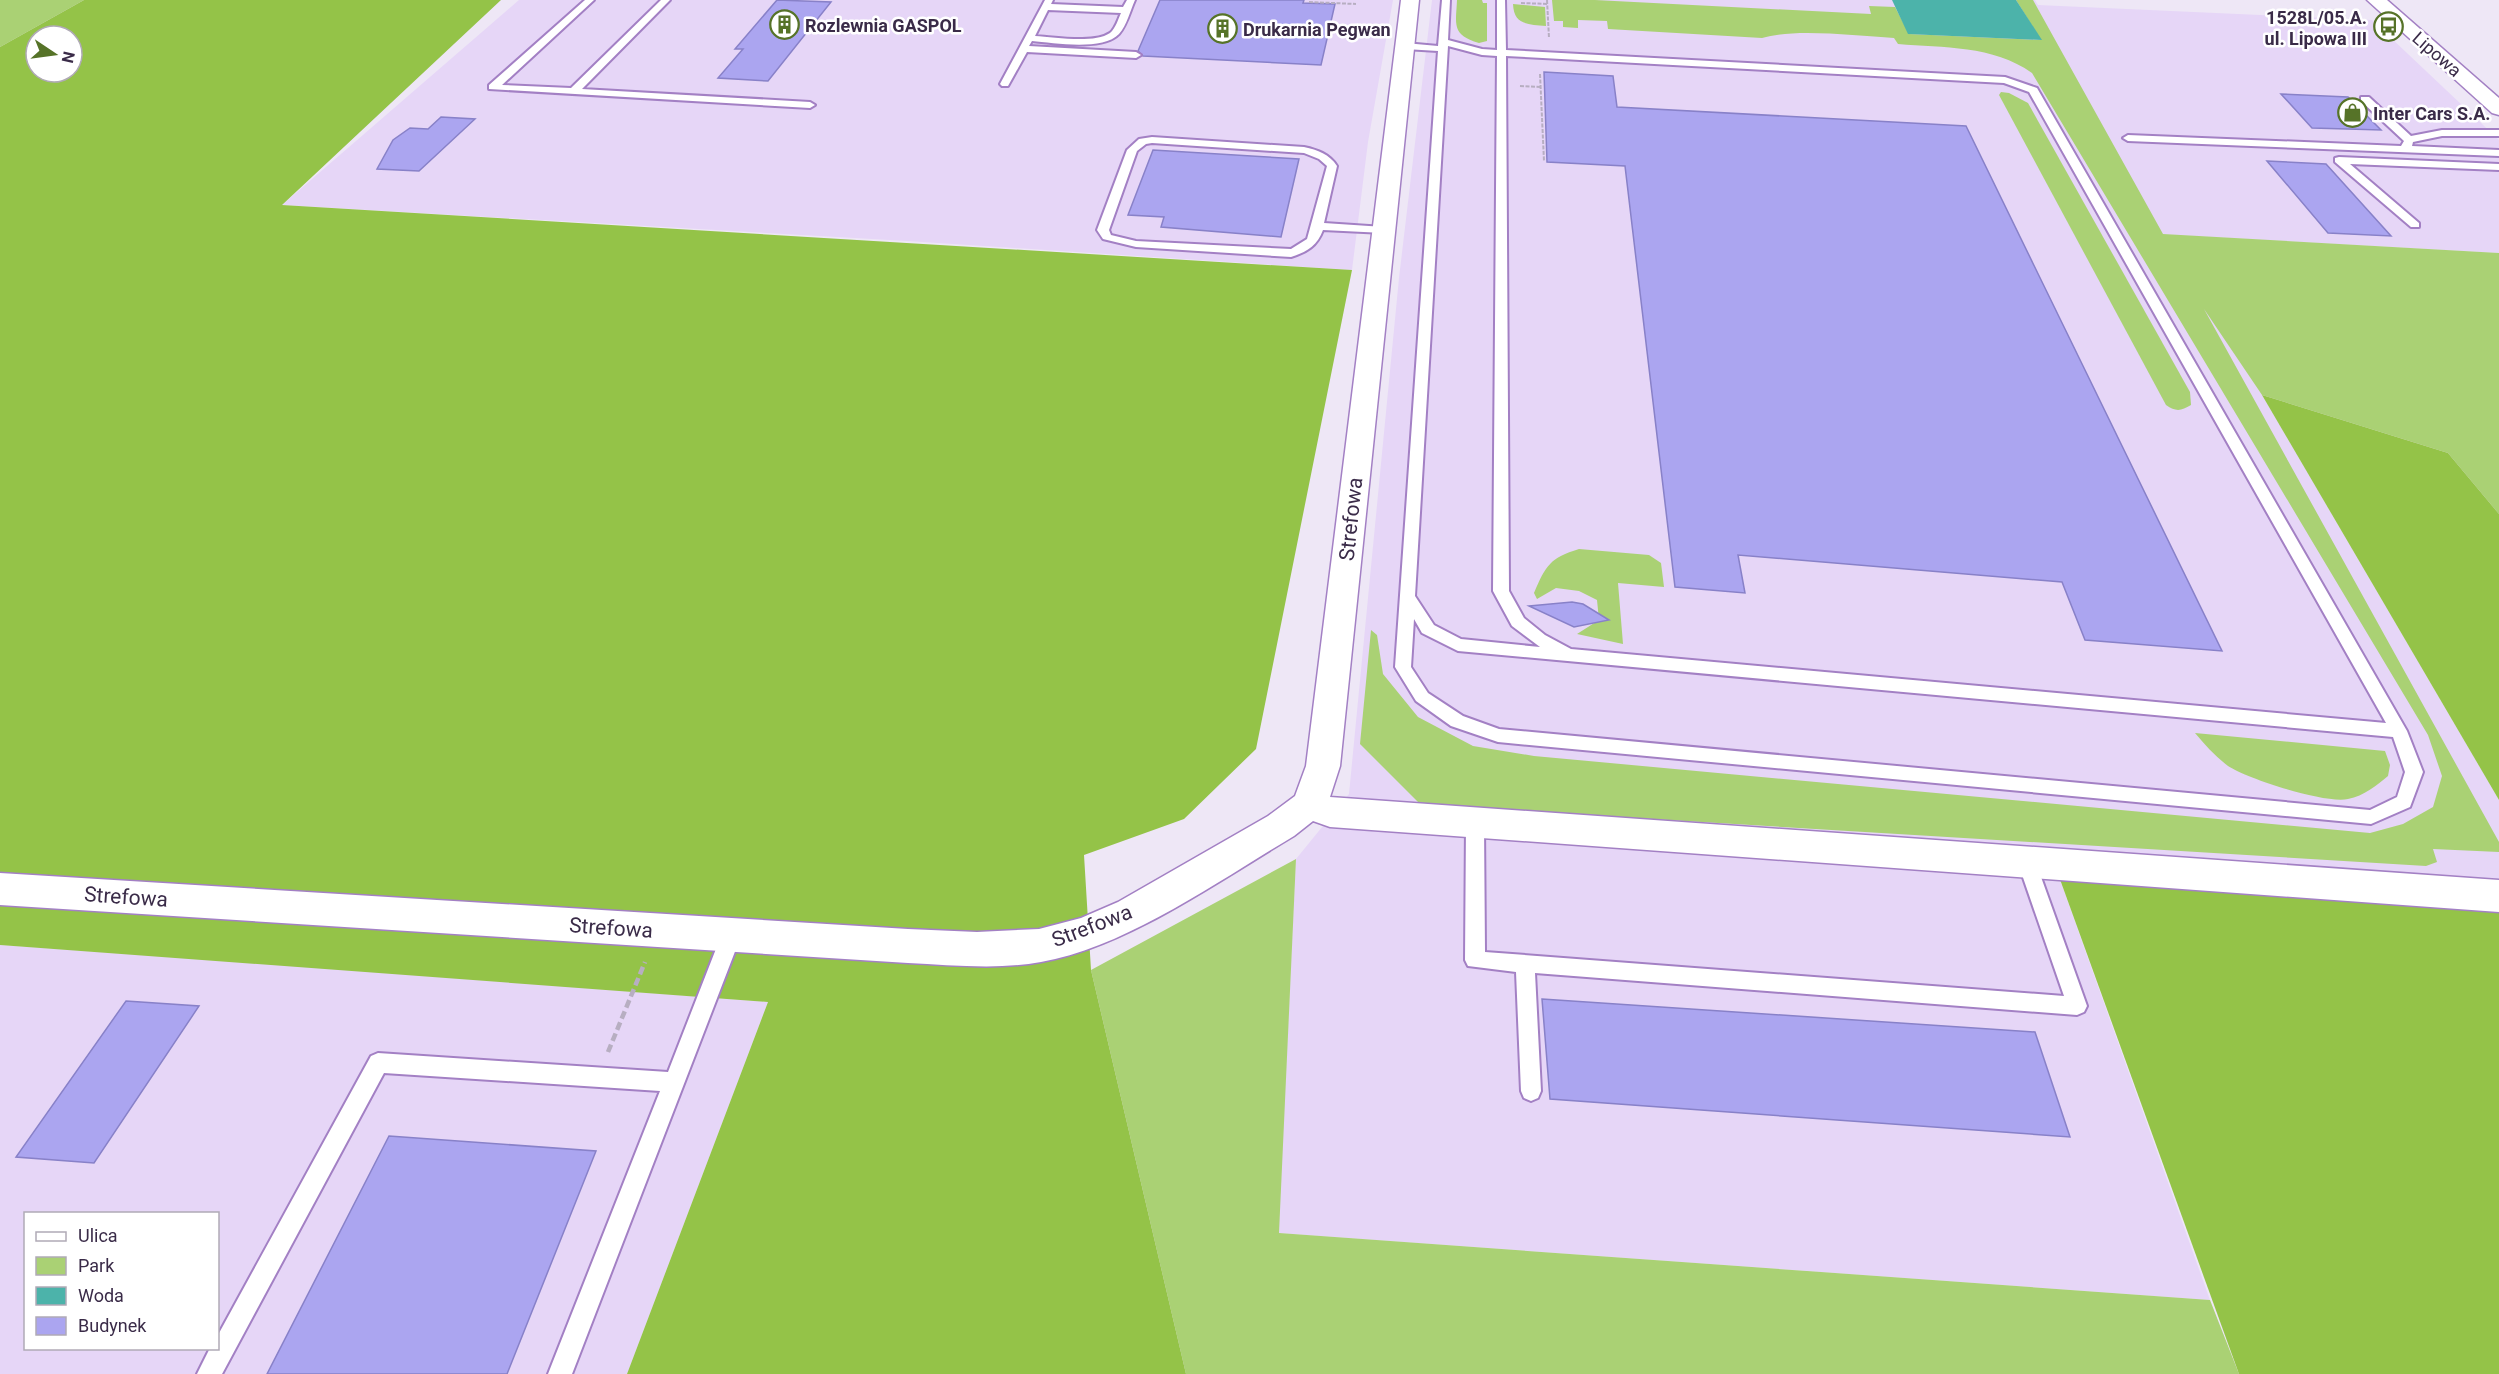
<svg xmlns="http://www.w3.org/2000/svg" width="2499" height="1374" font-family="Roboto,sans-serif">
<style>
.built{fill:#e6d6f7;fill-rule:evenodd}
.green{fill:#aad174}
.forest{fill:#94c348;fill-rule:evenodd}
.water{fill:#4cb3aa}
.building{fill:#aba5f0;stroke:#8881c8;stroke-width:1.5}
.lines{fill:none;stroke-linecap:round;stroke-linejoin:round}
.lane-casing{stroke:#a380c4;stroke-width:4}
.street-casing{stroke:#a380c4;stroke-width:3}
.secondary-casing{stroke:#a380c4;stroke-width:3}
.path-far1{stroke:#b7aec1;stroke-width:2;stroke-dasharray:4 1.5;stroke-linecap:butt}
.path{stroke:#b7aec1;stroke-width:4.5;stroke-dasharray:8 4;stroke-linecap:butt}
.lane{fill:#fff;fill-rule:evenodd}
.street{fill:#fff;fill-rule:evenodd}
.secondary{fill:#fff;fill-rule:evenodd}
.labels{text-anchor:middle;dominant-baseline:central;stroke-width:5;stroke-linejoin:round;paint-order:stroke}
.far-poi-label{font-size:18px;font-weight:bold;fill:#3a2b48;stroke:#fff;text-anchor:start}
.far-street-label{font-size:18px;fill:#3a2b48;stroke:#fff}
.street-label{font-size:21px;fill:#3a2b48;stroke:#fff}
</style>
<rect width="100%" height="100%" fill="#eee7f6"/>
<g class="built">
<polygon points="519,0 1393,0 1368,142 1352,270 907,241 282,205"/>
<polygon points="1432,0 2035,0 2038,5 2372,20 2499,140 2499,253 2157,234 2262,395 2499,800 2499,885 2049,849 2210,1300 1278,1233 1296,859 1349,794 1399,278"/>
<path d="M0 945 273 964 768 1002 627 1374H0ZM26 1214H218V1348H26Z"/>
</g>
<g class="green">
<polygon points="0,0 84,0 0,47"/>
<path d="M1457 0H1482L1483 3H1487V41L1479 43C1451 35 1456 24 1457 0Z"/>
<path d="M1552 0H1595L1871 14 1869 6 1895 7 1909 34 2041 40 2016 0H2033L2163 234 2499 253V514L2448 453 2262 395 2204 309 2499 842V852L2433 849 2437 862 2426 866 1421 805 1360 744 1371 630 1377 635 1383 674 1418 717 1473 746 1534 756 2370 833 2403 824 2433 807 2442 776 2428 735 2032 73C1993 45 1943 48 1898 44L1894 38C1855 36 1796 28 1762 38L1608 29 1607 21 1578 20V28L1563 27V21H1554Z"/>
<path d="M1513 4 1545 7 1546 26C1527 24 1514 25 1513 4Z"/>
<path d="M2001 92 2009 93 2028 103 2190 392 2191 405C2181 411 2176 412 2166 405L1999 95Z"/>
<path d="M1579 549 1649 555 1661 563 1664 587 1618 583 1623 644 1577 634 1599 620 1597 600 1579 591 1556 588 1537 599 1534 593C1546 565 1550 558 1579 549Z"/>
<path d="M2195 733 2385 751 2390 765 2388 776C2377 785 2364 796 2348 799 2325 804 2248 779 2228 766 2216 757 2205 745 2195 733Z"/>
<polygon points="1296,859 1279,1233 2210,1300 2239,1374 1186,1374 1091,970"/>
</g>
<g class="forest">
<path d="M84 0H501L282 205 1352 270 1256 749 1184 819 1084 855 1091 970 1186 1374H627L768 1002 0 945V47ZM36 36H72V72H36Z"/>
<polygon points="2262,395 2448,453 2499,514 2499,800"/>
<polygon points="2049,849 2499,885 2499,1374 2239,1374"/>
</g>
<polygon class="water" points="1892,0 2016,0 2042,40 1908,34"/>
<g class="building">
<polygon points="777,0 831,2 768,81 718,78 743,49 735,49"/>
<polygon points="1160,0 1304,0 1303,3 1335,4 1321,65 1143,56 1138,51"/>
<polygon points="1544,72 1613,76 1617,107 1966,126 2222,651 2085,640 2062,582 1738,555 1745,593 1675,587 1625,166 1547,162"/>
<polygon points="2281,94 2348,97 2381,130 2312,128"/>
<polygon points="441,117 475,119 419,171 377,169 393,140 410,128 428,129"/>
<polygon points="1153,150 1299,159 1281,237 1161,227 1164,217 1128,215"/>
<polygon points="2267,161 2326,164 2391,236 2328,233"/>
<polygon points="1572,602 1583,604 1609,620 1574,627 1529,606"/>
<polygon points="1542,999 2035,1032 2070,1137 1550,1099"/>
<polygon points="126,1001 199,1006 94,1163 16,1157"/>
<polygon points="389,1136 596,1151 507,1374 267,1374"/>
</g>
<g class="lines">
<defs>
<g id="lane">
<polygon points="585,0 594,0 502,85 571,88 661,0 670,0 582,89 810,102 815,105 810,108 489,89 489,85"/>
<path d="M1045 0H1053L1051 4 1123 7 1127 0H1135C1130 11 1127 25 1119 34 1103 51 1054 43 1032 41L1029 46 1136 52 1141 55 1136 58 1027 52 1008 86H1002L1000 84ZM1048 10 1121 13C1118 19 1116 28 1110 33 1094 44 1054 37 1035 36Z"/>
<path d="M1442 0H1450L1448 40 1482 49 1497 50V0H1505L1506 50 2005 77 2037 88 2407 731 2423 772 2410 807 2371 824 1498 742 1451 726 1416 701 1395 667 1438 51 1405 49 1400 46 1405 43 1438 46ZM1448 46 1482 55 1497 56 1493 591 1512 626 1540 647 1461 639 1434 625 1415 596ZM1506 56 2004 83 2029 92 2386 723 1571 649 1545 635 1524 618 1509 591ZM1414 619 1422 633 1458 651 2393 737 2405 772 2397 797 2370 810 1499 729 1463 716 1428 693 1411 667Z"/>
<polygon points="2361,97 2369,97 2411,136 2442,130 2499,130 2499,136 2442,136 2413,142 2412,146 2499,150 2499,156 2128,141 2123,138 2128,135 2401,146 2404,141 2361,101"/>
<path d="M1152 137 1304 147C1318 150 1329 154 1337 166L1324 223 1384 227 1390 230 1384 233 1323 230C1317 246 1307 252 1291 257L1136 247 1103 239 1097 230 1127 150 1139 139ZM1152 143 1304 153 1319 159 1327 166 1307 239 1291 249 1136 241 1111 235 1109 230 1137 151 1146 144Z"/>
<polygon points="2339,157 2499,164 2499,170 2350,164 2419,223 2419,227 2411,227 2335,162 2335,158"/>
<polygon points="1475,817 1481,819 1484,824 1485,952 2064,996 2018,863 2020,858 2027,855 2034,858 2036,863 2087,1006 2084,1012 2077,1015 1535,973 1541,1091 1538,1098 1531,1101 1524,1098 1521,1091 1516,972 1468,966 1465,960 1466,824 1469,819"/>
<polygon points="731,928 738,930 741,936 572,1374 548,1374 660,1091 384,1073 222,1374 197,1374 210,1348 218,1348 218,1335 371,1056 378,1053 668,1072 721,936 724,930"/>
</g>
<path id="street" d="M1401 0H1419L1340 766 1330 797 2499 880V912L1330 827 1313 821 1294 836C1220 880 1125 948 1041 962 998 970 951 965 908 963L0 905V873L908 929 977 932 1039 929 1081 918 1118 902 1268 816 1295 796 1306 766Z"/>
<polygon id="secondary" points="2367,0 2387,0 2499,98 2499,115 2492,113"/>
</defs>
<use href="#lane" class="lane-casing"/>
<use href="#street" class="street-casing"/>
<use href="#secondary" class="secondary-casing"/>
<g class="path-far1">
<polyline points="1547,0 1549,38"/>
<polyline points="1309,2 1356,4"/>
<polyline points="1521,3 1548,4"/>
<polyline points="1540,74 1544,161"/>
<polyline points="1520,86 1540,87"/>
</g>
<polyline class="path" points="608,1052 645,962"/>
<use href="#lane" class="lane"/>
<use href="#street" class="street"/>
<use href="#secondary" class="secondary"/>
</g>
<defs>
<symbol id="building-ring" viewBox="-11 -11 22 22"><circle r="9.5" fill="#fff" stroke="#567328" stroke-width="1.5"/><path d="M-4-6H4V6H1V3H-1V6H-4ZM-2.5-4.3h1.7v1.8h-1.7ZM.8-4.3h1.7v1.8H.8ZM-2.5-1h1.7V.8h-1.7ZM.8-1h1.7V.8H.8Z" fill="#567328"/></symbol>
<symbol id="bus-ring" viewBox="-11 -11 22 22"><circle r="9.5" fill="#fff" stroke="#567328" stroke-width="1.5"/><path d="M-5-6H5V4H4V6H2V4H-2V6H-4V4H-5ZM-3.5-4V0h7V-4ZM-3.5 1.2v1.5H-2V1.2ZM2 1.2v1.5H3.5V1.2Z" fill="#567328"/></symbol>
<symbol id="shop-ring" viewBox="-11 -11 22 22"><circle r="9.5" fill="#fff" stroke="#567328" stroke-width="1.5"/><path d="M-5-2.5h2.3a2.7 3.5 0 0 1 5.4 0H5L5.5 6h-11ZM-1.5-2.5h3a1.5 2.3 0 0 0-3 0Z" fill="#567328"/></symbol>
</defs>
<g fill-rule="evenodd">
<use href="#building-ring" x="768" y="8" width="33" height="33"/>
<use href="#bus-ring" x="2372" y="10" width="33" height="33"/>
<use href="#building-ring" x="1206" y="12" width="33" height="33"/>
<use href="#shop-ring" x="2336" y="96" width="33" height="33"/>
</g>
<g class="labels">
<g class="far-poi-label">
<text x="2367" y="17" text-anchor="end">1528L/05.A.<tspan x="2367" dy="21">ul. Lipowa III</tspan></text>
<text x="805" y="25">Rozlewnia GASPOL</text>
<text x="1243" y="29">Drukarnia Pegwan</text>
<text x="2373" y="113">Inter Cars S.A.</text>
</g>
<g class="far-street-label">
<text transform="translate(2437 54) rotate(41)">Lipowa</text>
</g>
<g class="street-label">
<text transform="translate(1351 519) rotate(-84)">Strefowa</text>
<text transform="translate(126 897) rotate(4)">Strefowa</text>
<text transform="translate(1092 926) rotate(-21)">Strefowa</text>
<text transform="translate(611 928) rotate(4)">Strefowa</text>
</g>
</g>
<rect x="24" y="1212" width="195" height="138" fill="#ffffff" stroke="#b0aab6" stroke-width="1.5"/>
<rect x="36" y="1232" width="30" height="9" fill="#ffffff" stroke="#b0aab6" stroke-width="1.5"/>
<text x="78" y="1242" font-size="18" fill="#3a2b48">Ulica</text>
<rect x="36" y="1257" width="30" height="18" fill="#aad174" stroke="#b0aab6" stroke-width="1.5"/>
<text x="78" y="1272" font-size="18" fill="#3a2b48">Park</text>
<rect x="36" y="1287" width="30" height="18" fill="#4cb3aa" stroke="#b0aab6" stroke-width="1.5"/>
<text x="78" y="1302" font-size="18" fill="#3a2b48">Woda</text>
<rect x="36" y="1317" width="30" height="18" fill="#aba5f0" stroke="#b0aab6" stroke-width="1.5"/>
<text x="78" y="1332" font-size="18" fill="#3a2b48">Budynek</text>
<g transform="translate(54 54) rotate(103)"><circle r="28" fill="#ffffff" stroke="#b0aab6" stroke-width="1.5"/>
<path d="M0-4.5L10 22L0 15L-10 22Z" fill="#567328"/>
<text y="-9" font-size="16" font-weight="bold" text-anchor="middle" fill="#3a2b48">N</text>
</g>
</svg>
